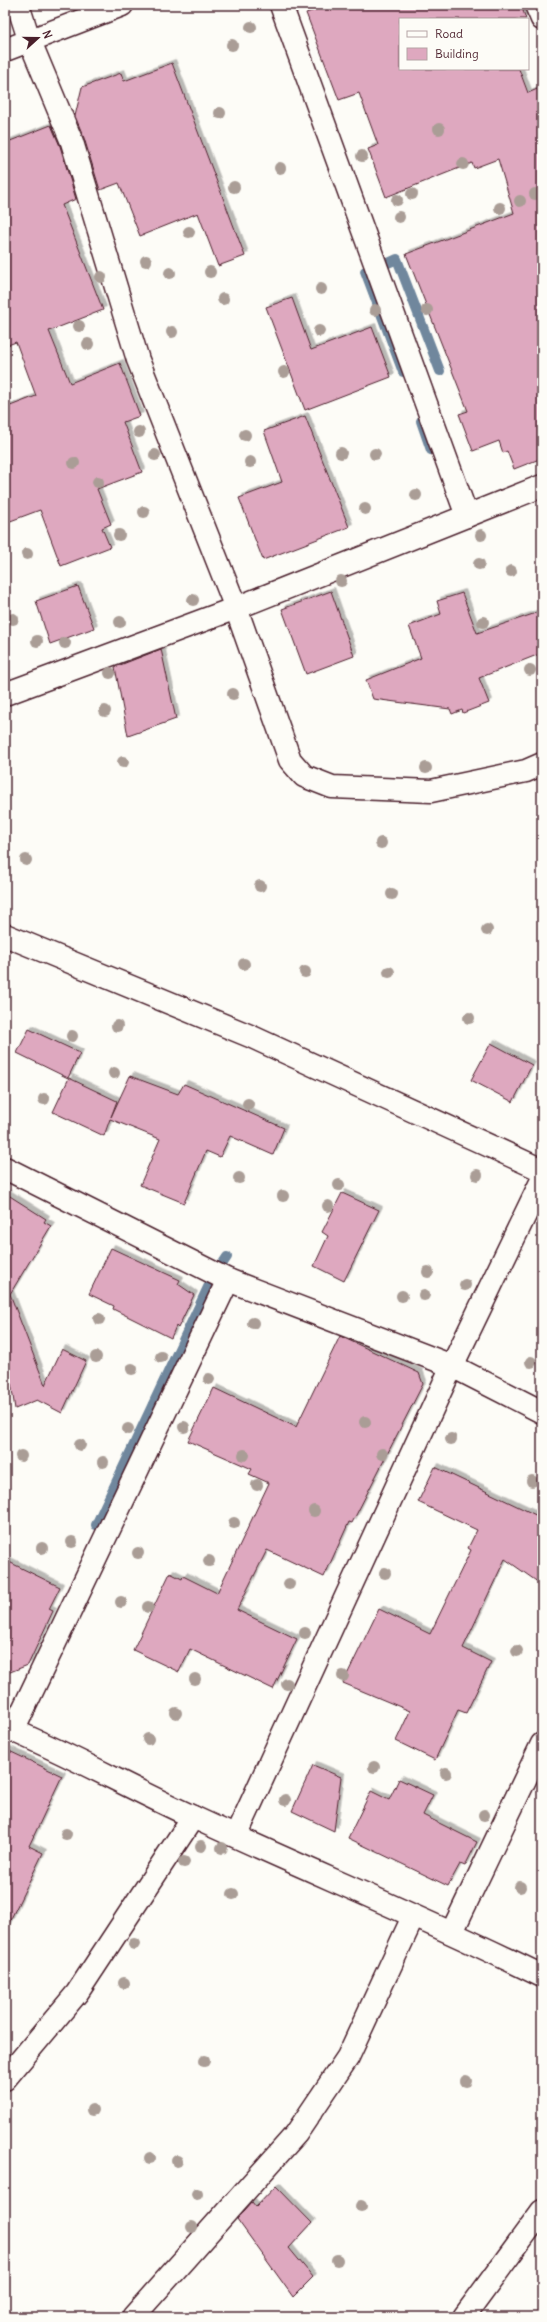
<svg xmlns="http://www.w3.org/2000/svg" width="547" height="2322" font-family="Delius,sans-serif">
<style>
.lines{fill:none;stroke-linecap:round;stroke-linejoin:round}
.stream{stroke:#6f879d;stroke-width:10}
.building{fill:#dea8bf;stroke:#4a1f2b;filter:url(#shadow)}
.minor-casing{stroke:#4a1f2b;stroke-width:25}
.secondary-casing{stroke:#4a1f2b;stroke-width:25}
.minor{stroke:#fdfcf7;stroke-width:22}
.secondary{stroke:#fdfcf7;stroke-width:22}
.tree{fill:#aa9d96}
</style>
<defs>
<filter id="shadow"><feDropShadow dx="3.5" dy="-3.5" stdDeviation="0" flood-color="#0004"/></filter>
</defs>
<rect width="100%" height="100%" fill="#fdfcf7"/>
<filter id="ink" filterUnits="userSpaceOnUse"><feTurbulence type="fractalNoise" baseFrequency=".025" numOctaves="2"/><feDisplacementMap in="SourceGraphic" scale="8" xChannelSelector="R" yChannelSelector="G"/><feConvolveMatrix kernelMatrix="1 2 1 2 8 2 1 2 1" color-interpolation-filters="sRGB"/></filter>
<g filter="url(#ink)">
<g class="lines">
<g class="stream">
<polyline points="386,264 397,259 440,371"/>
<polyline points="375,268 365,271 403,372"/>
<polyline points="421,421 431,450"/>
<polyline points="96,1525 211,1281 227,1257"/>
</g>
</g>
<g class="building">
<polygon points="330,5 521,5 526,19 400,19 400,69 519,69 528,93 542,87 542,458 514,469 507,451 503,453 499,441 473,451 459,414 468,411 406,254 514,213 498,159 474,168 472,163 386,197 368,149 378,145 359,93 339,100 306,13"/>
<polygon points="172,63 245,256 218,266 198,213 140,236 119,183 100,190 84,138 75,116 82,87 121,73 124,81"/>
<polygon points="51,125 60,146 76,199 62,205 103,310 49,331 70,383 120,363 140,416 123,422 142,472 97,489 111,524 102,528 110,547 61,566 40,510 5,523 5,408 36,396 16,342 5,346 5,143"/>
<polygon points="292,298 311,350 372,327 391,377 305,410 266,307"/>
<polygon points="305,416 349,527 263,560 239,498 282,482 264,431"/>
<polygon points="78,586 94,628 50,644 36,601"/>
<polygon points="331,591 354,656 306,674 282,609"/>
<polygon points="462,593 477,633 542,611 542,653 479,678 489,703 463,713 462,710 452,714 450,709 373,699 366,680 421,658 409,626 441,614 437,601"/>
<polygon points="161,649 176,719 128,736 115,667"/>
<polygon points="29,1029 80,1053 68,1078 17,1053"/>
<polygon points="491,1043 532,1065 513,1102 471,1080"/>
<polygon points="130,1076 178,1094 184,1084 284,1128 273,1155 230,1136 220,1157 206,1151 184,1203 140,1185 160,1139 110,1119 104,1136 53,1112 69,1078 117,1101 111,1117"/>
<polygon points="5,1193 46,1219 44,1222 51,1226 10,1294 45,1385 62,1349 86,1361 62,1413 37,1400 15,1409 5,1344"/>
<polygon points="342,1193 379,1210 344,1281 314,1266 328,1236 322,1232"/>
<polygon points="111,1248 180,1280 178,1284 194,1295 178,1328 176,1326 171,1338 113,1309 114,1306 89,1294"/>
<polygon points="340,1336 419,1373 423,1384 352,1523 349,1522 324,1577 267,1550 237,1610 297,1639 273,1689 190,1649 179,1672 133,1650 170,1573 182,1579 183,1576 217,1593 269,1483 249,1474 252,1469 188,1441 214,1388 296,1427"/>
<polygon points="435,1467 542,1518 542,1585 505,1559 463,1648 491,1662 466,1713 458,1710 435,1760 396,1741 410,1711 343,1683 379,1609 430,1634 471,1550 468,1548 477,1530 418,1502"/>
<polygon points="5,1560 60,1587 49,1609 53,1611 28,1665 5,1674"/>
<polygon points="5,1749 62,1776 29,1846 43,1853 5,1931"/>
<polygon points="313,1765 341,1777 334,1831 292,1811"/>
<polygon points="399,1779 433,1795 423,1815 477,1842 465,1866 460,1864 448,1886 348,1838 371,1791 389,1800"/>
<polygon points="276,2186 312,2223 289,2248 313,2277 293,2297 237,2219 252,2202 256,2207"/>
</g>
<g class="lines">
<defs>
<g id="minor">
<polyline points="18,5 29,39 72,142 138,360 236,608 290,760 304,776 332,787 431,791 526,771 542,764"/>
<polyline points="281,5 467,516"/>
<polyline points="536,5 542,19"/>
<polyline points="5,694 236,608 542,486"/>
<polyline points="5,935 250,1036 542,1170"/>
<polyline points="5,1168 228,1280 452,1366 542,1412"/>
<path d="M5 1727C69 1754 130 1788 193 1817 309 1871 427 1919 542 1976"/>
<polyline points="13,1731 228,1280"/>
<polyline points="236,1836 452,1366 542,1180"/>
<polyline points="452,1932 542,1744"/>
<polyline points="5,2079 77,1993 193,1817"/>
<polyline points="133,2317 296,2134 348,2057 413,1917"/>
<polyline points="464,2317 542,2211"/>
</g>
<polyline id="secondary" points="5,50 122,5"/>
</defs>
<use href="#minor" class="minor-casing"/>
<use href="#secondary" class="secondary-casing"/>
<use href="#minor" class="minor"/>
<use href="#secondary" class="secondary"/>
</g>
<g class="tree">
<circle cx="251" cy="27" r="6"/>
<circle cx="232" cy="45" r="6"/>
<circle cx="220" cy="113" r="6"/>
<circle cx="439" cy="129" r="6"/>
<circle cx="362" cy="156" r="6"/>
<circle cx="463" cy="164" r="6"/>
<circle cx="280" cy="168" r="6"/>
<circle cx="234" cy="187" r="6"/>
<circle cx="412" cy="194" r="6"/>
<circle cx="535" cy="194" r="6"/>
<circle cx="397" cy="200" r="6"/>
<circle cx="520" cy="201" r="6"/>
<circle cx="500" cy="208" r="6"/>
<circle cx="399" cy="217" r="6"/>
<circle cx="189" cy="232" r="6"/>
<circle cx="146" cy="261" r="6"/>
<circle cx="210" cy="272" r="6"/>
<circle cx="170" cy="273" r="6"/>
<circle cx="101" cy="277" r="6"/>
<circle cx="321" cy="289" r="6"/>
<circle cx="223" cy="299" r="6"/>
<circle cx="375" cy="310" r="6"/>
<circle cx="427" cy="310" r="6"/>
<circle cx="79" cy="326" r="6"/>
<circle cx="319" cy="331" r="6"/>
<circle cx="172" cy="332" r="6"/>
<circle cx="88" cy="344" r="6"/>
<circle cx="284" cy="372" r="6"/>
<circle cx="139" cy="432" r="6"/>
<circle cx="245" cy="435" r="6"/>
<circle cx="341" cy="453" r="6"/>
<circle cx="375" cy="454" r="6"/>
<circle cx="155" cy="455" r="6"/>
<circle cx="250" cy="462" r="6"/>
<circle cx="74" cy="463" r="6"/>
<circle cx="98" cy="482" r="6"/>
<circle cx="416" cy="495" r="6"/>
<circle cx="365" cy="509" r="6"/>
<circle cx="144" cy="512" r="6"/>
<circle cx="119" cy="535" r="6"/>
<circle cx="481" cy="535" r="6"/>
<circle cx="27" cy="554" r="6"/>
<circle cx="479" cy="564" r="6"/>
<circle cx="511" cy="571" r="6"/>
<circle cx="341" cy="581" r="6"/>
<circle cx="193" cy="600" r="6"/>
<circle cx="13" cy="619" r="6"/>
<circle cx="120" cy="622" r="6"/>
<circle cx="483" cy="622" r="6"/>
<circle cx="37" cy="641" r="6"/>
<circle cx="65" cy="643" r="6"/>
<circle cx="530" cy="670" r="6"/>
<circle cx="110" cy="673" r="6"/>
<circle cx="233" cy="694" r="6"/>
<circle cx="105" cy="711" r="6"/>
<circle cx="123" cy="762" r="6"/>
<circle cx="426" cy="768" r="6"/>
<circle cx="381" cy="843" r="6"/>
<circle cx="26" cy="860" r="6"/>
<circle cx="260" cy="886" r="6"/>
<circle cx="392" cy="894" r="6"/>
<circle cx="487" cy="930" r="6"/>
<circle cx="244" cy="964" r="6"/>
<circle cx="305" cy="972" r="6"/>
<circle cx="389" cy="972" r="6"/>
<circle cx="469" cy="1018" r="6"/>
<circle cx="117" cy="1026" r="6"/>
<circle cx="72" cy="1036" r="6"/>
<circle cx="114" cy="1073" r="6"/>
<circle cx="44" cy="1099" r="6"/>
<circle cx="248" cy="1104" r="6"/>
<circle cx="477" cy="1175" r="6"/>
<circle cx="239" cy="1178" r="6"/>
<circle cx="339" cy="1185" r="6"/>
<circle cx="283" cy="1196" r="6"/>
<circle cx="328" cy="1206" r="6"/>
<circle cx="428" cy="1272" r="6"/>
<circle cx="465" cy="1285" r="6"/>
<circle cx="424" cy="1295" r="6"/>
<circle cx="402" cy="1296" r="6"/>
<circle cx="99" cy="1319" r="6"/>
<circle cx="253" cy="1323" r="6"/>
<circle cx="96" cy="1357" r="6"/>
<circle cx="161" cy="1357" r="6"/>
<circle cx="531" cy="1362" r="6"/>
<circle cx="132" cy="1369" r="6"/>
<circle cx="209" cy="1379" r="6"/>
<circle cx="365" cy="1422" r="6"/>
<circle cx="184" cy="1427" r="6"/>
<circle cx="128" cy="1429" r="6"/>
<circle cx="451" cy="1439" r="6"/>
<circle cx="80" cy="1445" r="6"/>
<circle cx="382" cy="1454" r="6"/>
<circle cx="244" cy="1455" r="6"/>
<circle cx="21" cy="1456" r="6"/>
<circle cx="103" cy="1462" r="6"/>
<circle cx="532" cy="1481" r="6"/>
<circle cx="257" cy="1485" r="6"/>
<circle cx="314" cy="1511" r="6"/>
<circle cx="234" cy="1523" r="6"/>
<circle cx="72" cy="1542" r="6"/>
<circle cx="42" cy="1548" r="6"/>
<circle cx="138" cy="1553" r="6"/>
<circle cx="209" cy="1561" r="6"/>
<circle cx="385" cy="1573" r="6"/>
<circle cx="289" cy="1584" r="6"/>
<circle cx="121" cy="1602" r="6"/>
<circle cx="148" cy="1607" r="6"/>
<circle cx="305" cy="1633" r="6"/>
<circle cx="517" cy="1651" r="6"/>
<circle cx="343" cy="1676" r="6"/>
<circle cx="195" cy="1679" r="6"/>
<circle cx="287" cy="1684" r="6"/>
<circle cx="176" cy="1713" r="6"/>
<circle cx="148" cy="1739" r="6"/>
<circle cx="374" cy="1767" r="6"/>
<circle cx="446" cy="1773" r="6"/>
<circle cx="285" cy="1800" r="6"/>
<circle cx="484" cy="1815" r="6"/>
<circle cx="66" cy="1834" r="6"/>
<circle cx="201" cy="1846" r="6"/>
<circle cx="222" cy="1848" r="6"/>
<circle cx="184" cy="1862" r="6"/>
<circle cx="520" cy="1887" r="6"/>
<circle cx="233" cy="1894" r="6"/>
<circle cx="134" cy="1944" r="6"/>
<circle cx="124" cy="1983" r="6"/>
<circle cx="204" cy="2061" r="6"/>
<circle cx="466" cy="2081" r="6"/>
<circle cx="92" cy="2110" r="6"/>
<circle cx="150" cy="2158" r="6"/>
<circle cx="177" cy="2161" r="6"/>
<circle cx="197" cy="2194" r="6"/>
<circle cx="361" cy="2206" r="6"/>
<circle cx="192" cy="2227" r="6"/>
<circle cx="337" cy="2260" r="6"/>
</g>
</g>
<rect width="547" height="2322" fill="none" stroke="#fdfcf7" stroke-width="20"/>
<rect x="10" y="10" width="527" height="2302" fill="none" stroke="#4a1f2b" stroke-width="1.5" filter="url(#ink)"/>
<rect x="399" y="18" width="130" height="52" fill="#fdfcf7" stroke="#b5a4a5"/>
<rect x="407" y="31" width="20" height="6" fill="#fdfcf7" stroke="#b5a4a5"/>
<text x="435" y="38" font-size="12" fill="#4a1f2b">Road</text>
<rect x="407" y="48" width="20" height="12" fill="#dea8bf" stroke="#b5a4a5"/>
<text x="435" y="58" font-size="12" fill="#4a1f2b">Building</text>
<g transform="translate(38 38) rotate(69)" stroke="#fdfcf7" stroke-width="3" paint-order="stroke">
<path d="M0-3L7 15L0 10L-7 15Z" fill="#4a1f2b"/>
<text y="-6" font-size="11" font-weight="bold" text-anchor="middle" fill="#4a1f2b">N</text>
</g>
</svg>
